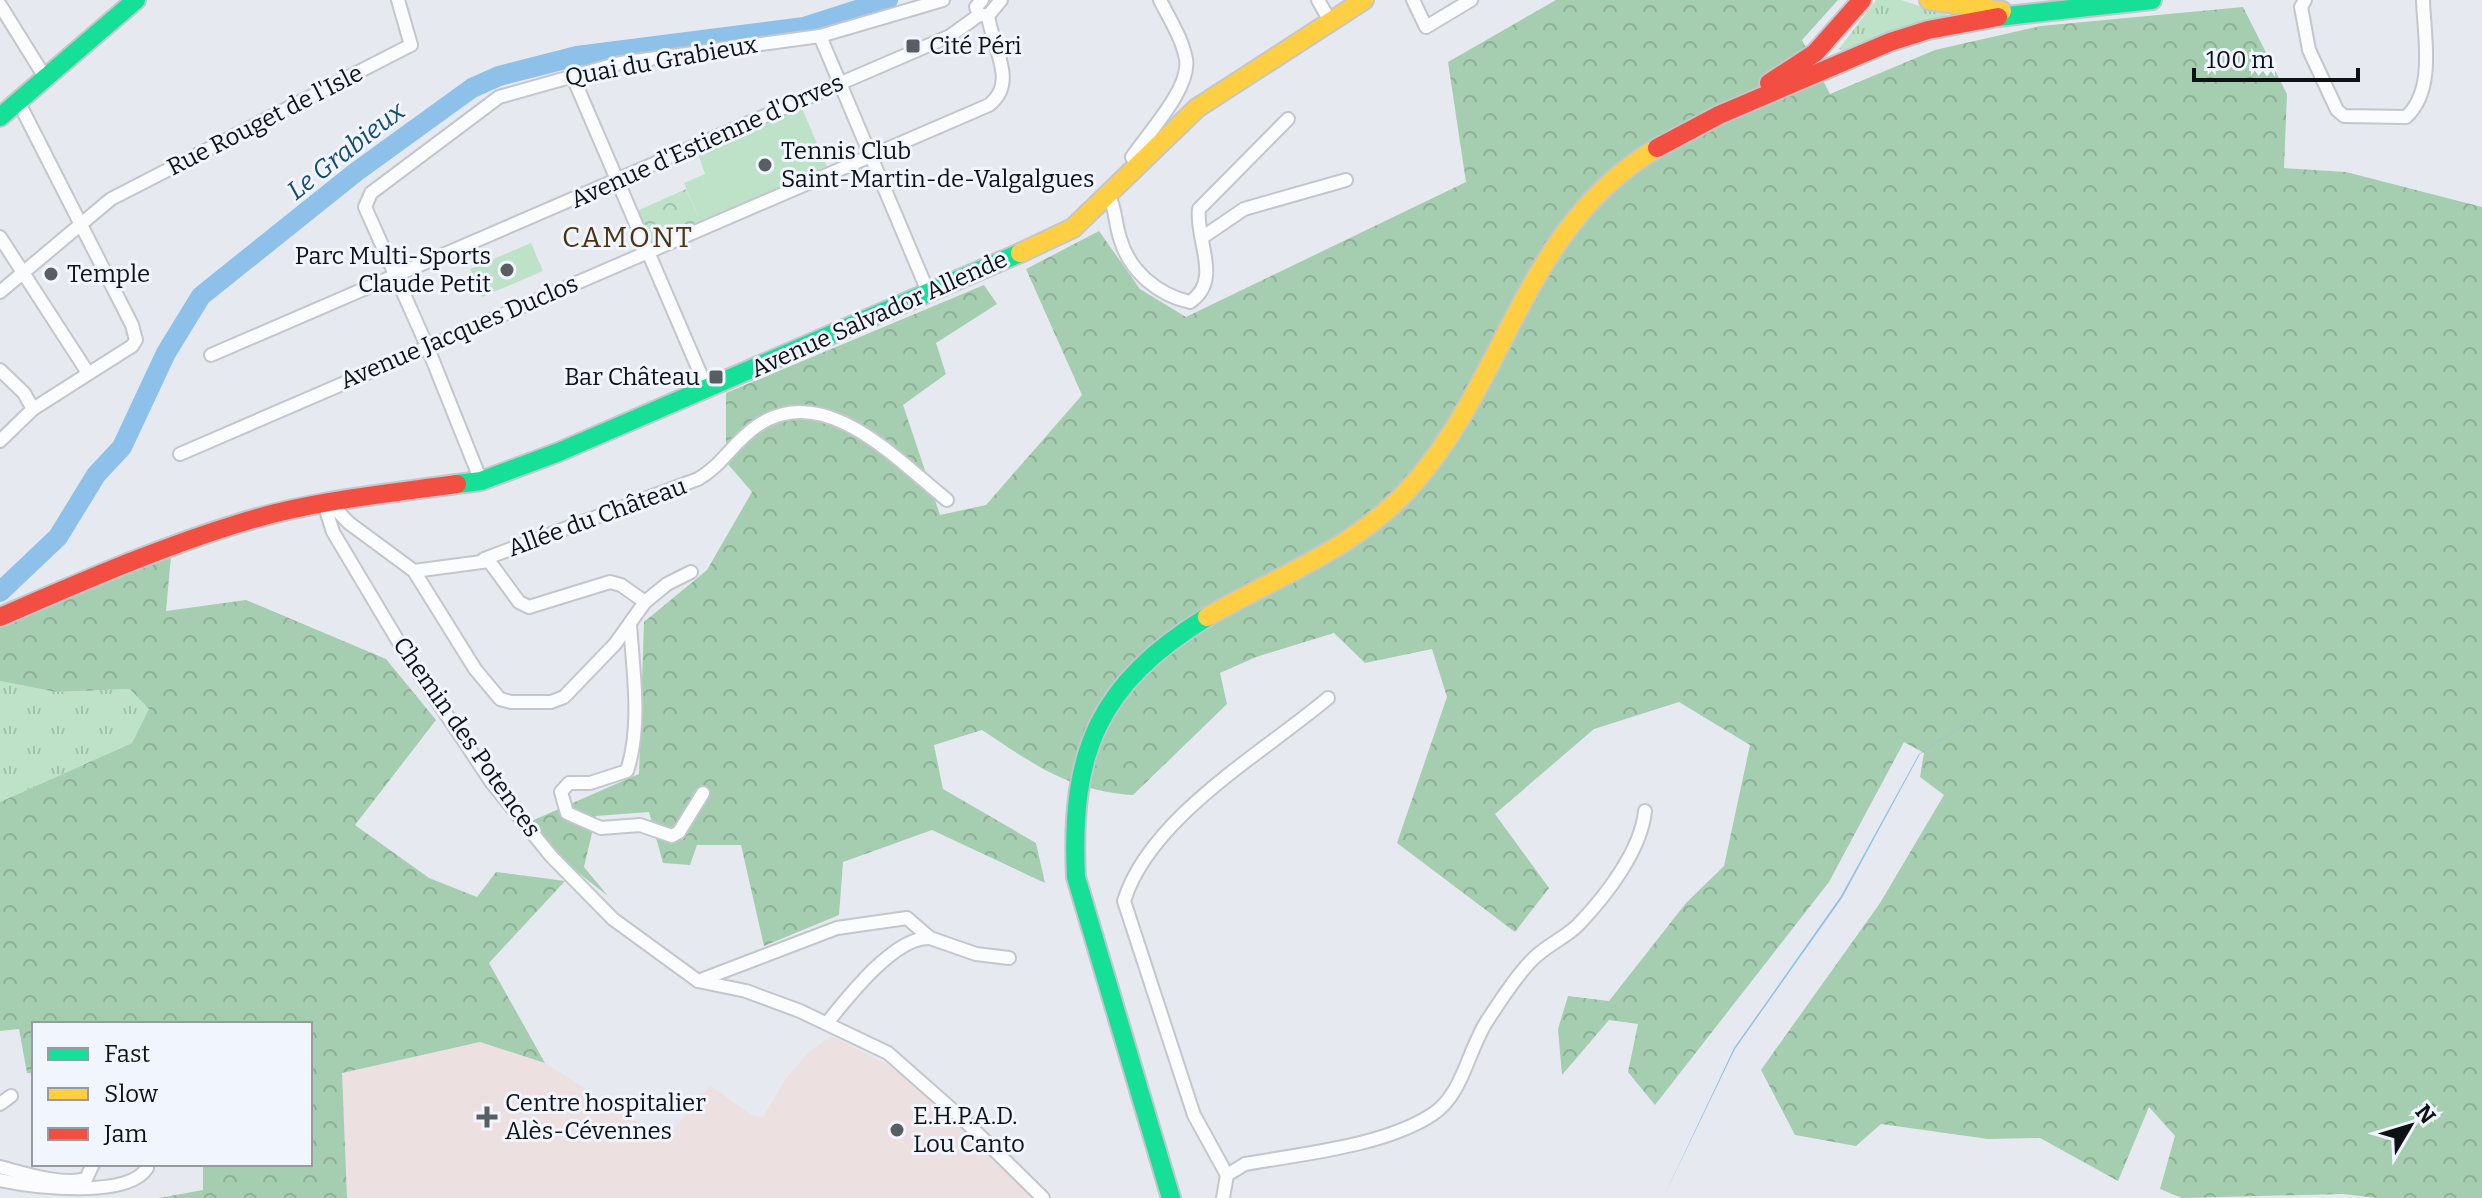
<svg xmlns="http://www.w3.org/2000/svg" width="2482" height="1198" font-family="Bitter,serif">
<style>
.education{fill:#ede0e1}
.grass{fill:url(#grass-tufts)}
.forest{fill:url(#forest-crowns)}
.park{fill:url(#park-crowns)}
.pitch{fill:#bee2c8}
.water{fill:#8ec1ea}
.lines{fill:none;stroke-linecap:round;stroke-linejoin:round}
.river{stroke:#8ec1ea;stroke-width:20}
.street-casing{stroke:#c3c6ca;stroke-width:16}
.fast-casing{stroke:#c3c6ca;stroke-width:22}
.slow-casing{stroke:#c3c6ca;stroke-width:22}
.jam-casing{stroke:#c3c6ca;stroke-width:22}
.street{stroke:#fbfcfd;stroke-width:12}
.fast{stroke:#16e098;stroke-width:18}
.slow{stroke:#ffcf43;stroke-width:18}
.jam{stroke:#f24e42;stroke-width:18}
.poi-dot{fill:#5a5e62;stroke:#f1f6fe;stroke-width:3}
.labels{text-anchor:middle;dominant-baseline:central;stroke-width:6;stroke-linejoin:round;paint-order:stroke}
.poi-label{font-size:24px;fill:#0f1215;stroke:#f1f6fe;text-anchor:start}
.street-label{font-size:24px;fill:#0f1215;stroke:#f1f6fe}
.water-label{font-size:26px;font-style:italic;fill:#164b70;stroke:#f1f6fe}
.quarter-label{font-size:28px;letter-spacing:2px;fill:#4c3311;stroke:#f1f6fe}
</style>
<defs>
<pattern id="grass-tufts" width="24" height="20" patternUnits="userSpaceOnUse" patternTransform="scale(2)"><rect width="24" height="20" fill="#bee2c8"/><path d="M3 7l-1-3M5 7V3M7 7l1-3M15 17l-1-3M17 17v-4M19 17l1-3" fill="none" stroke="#a2c1ab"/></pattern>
<pattern id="forest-crowns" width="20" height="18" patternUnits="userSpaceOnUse" patternTransform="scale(2)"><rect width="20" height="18" fill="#a5cdb0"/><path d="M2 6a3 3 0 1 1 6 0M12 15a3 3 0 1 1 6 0" fill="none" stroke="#8daf96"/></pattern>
<pattern id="park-crowns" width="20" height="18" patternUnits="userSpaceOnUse" patternTransform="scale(2)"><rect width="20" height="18" fill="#bee2c8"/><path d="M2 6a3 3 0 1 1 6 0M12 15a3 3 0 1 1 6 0" fill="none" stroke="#a2c1ab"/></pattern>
</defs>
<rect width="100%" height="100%" fill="#e6eaf0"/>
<polygon class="education" points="832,1036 909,1076 1033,1198 347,1198 341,1073 480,1042 545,1063 666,1139 710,1085 753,1116 763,1117 786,1078 810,1051"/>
<g class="grass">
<polygon points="1876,0 1901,0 1952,16 1844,52 1839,49"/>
<polygon points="0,681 56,692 130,689 150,708 132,743 0,802"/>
</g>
<g class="forest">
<path d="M1556 0H1838L1802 40 1830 94 1935 50 2041 26 2243 7 2287 94 2284 168 2346 172 2482 207V1198H2376L2343 1194 2182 1198 2160 1189 2175 1136 2149 1107 2118 1181 2040 1138 1988 1139 1881 1124 1856 1146 1795 1135 1761 1070 1880 903 1944 795 1920 777 1924 753 1904 742 1829 882 1655 1105 1628 1072 1638 1024 1609 1020 1562 1075 1558 1029 1568 996 1609 1001 1686 903 1724 866 1750 745 1679 702 1594 729 1495 814 1549 888 1515 932 1397 843 1447 697 1432 649 1365 663 1334 633 1256 657 1220 673 1227 704 1133 795C1069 791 1033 764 982 730L934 745 943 789 1036 843 1045 883 932 830 843 862 839 915 764 946 741 845H697L690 865 663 863 649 812 596 816 584 867 608 896 576 871 529 822 639 774 644 622 707 570 752 492 726 462V393L984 285 997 304 936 343 946 374 903 405 940 515 986 505 1082 395 1026 269 1099 231 1140 289 1186 317 1466 182 1448 62Z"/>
<polygon points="171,556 166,611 246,600 386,659 436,720 355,825 429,878 477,897 496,872 565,881 489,963 545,1063 480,1042 342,1073 347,1198 159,1198 203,1190 203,1164 310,1164 310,1024 34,1024 34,1073 27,1073 19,1029 0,1031 0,802 132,743 149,709 130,689 56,692 0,681 0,628 36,609"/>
</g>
<polygon class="park" points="686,189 700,221 652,241 637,211"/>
<g class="pitch">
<polygon points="801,106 828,169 700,221 684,183 705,174 697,151"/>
<polygon points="531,243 543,271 482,297 470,269"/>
</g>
<polygon class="water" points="2003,699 1920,754 1842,898 1735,1049 1663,1198 1734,1048 1841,896 1919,754"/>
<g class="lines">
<polyline class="river" points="0,592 58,537 96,475 122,447 166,353 201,296 356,172 472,88 499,76 577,56 804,27 888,0"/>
<defs>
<g id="street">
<polyline points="1318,0 1330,21"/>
<polyline points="1413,0 1426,27 1471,0"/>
<path d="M2305 0 2301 7 2309 50 2337 110 2344 116 2406 117C2436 90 2424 36 2423 0"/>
<polyline points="0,5 46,79"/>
<polyline points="979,15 976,7 982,0"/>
<polyline points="983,15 988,16 1001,0"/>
<polyline points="820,36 929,294"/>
<polyline points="572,75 707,389"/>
<polyline points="18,101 132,325 136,340 132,346"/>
<path d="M1137 166 1132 157C1148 133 1191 88 1186 59 1182 38 1169 18 1160 0"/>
<path d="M1109 196C1116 209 1115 224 1120 238 1129 271 1158 295 1190 302 1223 280 1195 240 1199 209L1288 119"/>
<polyline points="0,237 88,373"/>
<polyline points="1203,237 1244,209 1346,180"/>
<polyline points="0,292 111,199 411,45 398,0"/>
<polyline points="211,355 950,36 979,15"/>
<polyline points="0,370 24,393 33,409"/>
<polyline points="0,441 33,409 132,346"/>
<path d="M180 454 989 105C1018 83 993 49 988 16"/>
<polyline points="481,481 427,346 365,207 371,193 499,97 620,63 820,36 943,0"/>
<path d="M484 559 698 479C722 466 734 441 757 426 824 379 898 461 947 500"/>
<polyline points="414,571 489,561 519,602 529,607 610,582 621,585 645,602 667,584 691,572"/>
<polyline points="645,602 615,644 564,697 551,702 511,702 500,699 475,669 414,571 349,523 329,502 327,513 333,532 404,651 492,783 551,856 613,919 698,981 746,991 800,1011 888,1053 965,1121 1043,1198"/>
<path d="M630 624C633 671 642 725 627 771L590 783H569L561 792 567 813 601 828 640 825 672 836 679 832 703 793"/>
<polyline points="698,981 837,928 907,918 930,938 976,954 1009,958"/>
<path d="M827 1023C848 997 895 936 930 938"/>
<polyline points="0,1104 11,1096"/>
<path d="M0 1167C23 1173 63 1186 86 1179L93 1164"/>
<path d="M1227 1175 1194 1115 1124 901C1150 817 1263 753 1328 698"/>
<path d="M0 1180C38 1188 129 1198 147 1168"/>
<path d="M1223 1198 1227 1175 1245 1164C1301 1154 1385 1146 1433 1114 1463 1094 1468 1050 1487 1021 1500 1001 1514 979 1530 962 1544 946 1564 939 1578 925 1605 897 1641 851 1645 811"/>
</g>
<g id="fast">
<polyline points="1998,17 2152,0"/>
<polyline points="0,117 136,0"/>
<polyline points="457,484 481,481 559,452 1020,253"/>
<path d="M1171 1198 1076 877C1070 752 1098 684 1207 617"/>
</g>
<g id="slow">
<polyline points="1929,0 2002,11"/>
<polyline points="1020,253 1073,228 1197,108 1364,0"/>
<path d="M1207 617C1279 575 1358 548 1414 483 1508 376 1525 225 1657 148"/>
</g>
<g id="jam">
<polyline points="1769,83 1815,53 1862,0"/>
<polyline points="1657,148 1719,115 1890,42 1928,30 1998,17"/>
<path d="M0 617C79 583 158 548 240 523 310 501 385 494 457 484"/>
</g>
</defs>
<use href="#street" class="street-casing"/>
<use href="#fast" class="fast-casing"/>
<use href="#slow" class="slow-casing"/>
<use href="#jam" class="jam-casing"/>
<use href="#street" class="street"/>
<use href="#fast" class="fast"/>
<use href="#slow" class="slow"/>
<use href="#jam" class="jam"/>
</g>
<g class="poi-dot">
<rect x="905" y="38" width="16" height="16" rx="4"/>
<circle cx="765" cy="165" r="8"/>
<circle cx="507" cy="270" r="8"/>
<circle cx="51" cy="274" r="8"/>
<rect x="708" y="369" width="16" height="16" rx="4"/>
<path d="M483 1105h8v8h8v8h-8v8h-8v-8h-8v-8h8z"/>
<circle cx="897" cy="1130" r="8"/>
</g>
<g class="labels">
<g class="poi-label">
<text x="929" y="46">Cité Péri</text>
<text x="781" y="151">Tennis Club<tspan x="781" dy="28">Saint-Martin-de-Valgalgues</tspan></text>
<text x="491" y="256" text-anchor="end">Parc Multi-Sports<tspan x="491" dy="28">Claude Petit</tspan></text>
<text x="67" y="274">Temple</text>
<text x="700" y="377" text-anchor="end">Bar Château</text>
<text x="505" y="1103">Centre hospitalier<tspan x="505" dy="28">Alès-Cévennes</tspan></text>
<text x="913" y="1116">E.H.P.A.D.<tspan x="913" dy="28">Lou Canto</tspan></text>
</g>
<g class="street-label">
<text transform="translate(661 61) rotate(-10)">Quai du Grabieux</text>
<text transform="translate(265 120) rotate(-27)">Rue Rouget de l'Isle</text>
<text transform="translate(707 141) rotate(-24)">Avenue d'Estienne d'Orves</text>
<text transform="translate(879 314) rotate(-24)">Avenue Salvador Allende</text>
<text transform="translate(459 332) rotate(-23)">Avenue Jacques Duclos</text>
<text transform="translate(597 517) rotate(-20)">Allée du Château</text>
<text transform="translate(467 737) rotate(55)">Chemin des Potences</text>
</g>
<g class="water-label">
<text transform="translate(346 151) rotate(-38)">Le Grabieux</text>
</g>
<g class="quarter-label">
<text x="628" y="237">CAMONT</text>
</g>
</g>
<rect x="32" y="1022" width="280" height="144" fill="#f1f6fe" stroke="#979ba1" stroke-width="2"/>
<rect x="48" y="1048" width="40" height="12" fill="#16e098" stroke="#979ba1" stroke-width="2"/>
<text x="104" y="1062" font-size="24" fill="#0f1215">Fast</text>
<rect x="48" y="1088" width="40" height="12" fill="#ffcf43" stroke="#979ba1" stroke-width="2"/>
<text x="104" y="1102" font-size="24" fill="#0f1215">Slow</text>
<rect x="48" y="1128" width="40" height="12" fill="#f24e42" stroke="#979ba1" stroke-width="2"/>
<text x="104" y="1142" font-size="24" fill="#0f1215">Jam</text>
<g transform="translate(2410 1126) rotate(52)" stroke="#f1f6fe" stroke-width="6" paint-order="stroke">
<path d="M0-6L14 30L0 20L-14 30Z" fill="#0f1215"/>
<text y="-12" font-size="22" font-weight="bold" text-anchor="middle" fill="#0f1215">N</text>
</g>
<path d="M2194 68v12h164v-12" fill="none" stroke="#0f1215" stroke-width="4"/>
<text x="2206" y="68" font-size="24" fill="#0f1215" stroke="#f1f6fe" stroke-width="6" paint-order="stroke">100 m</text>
</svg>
